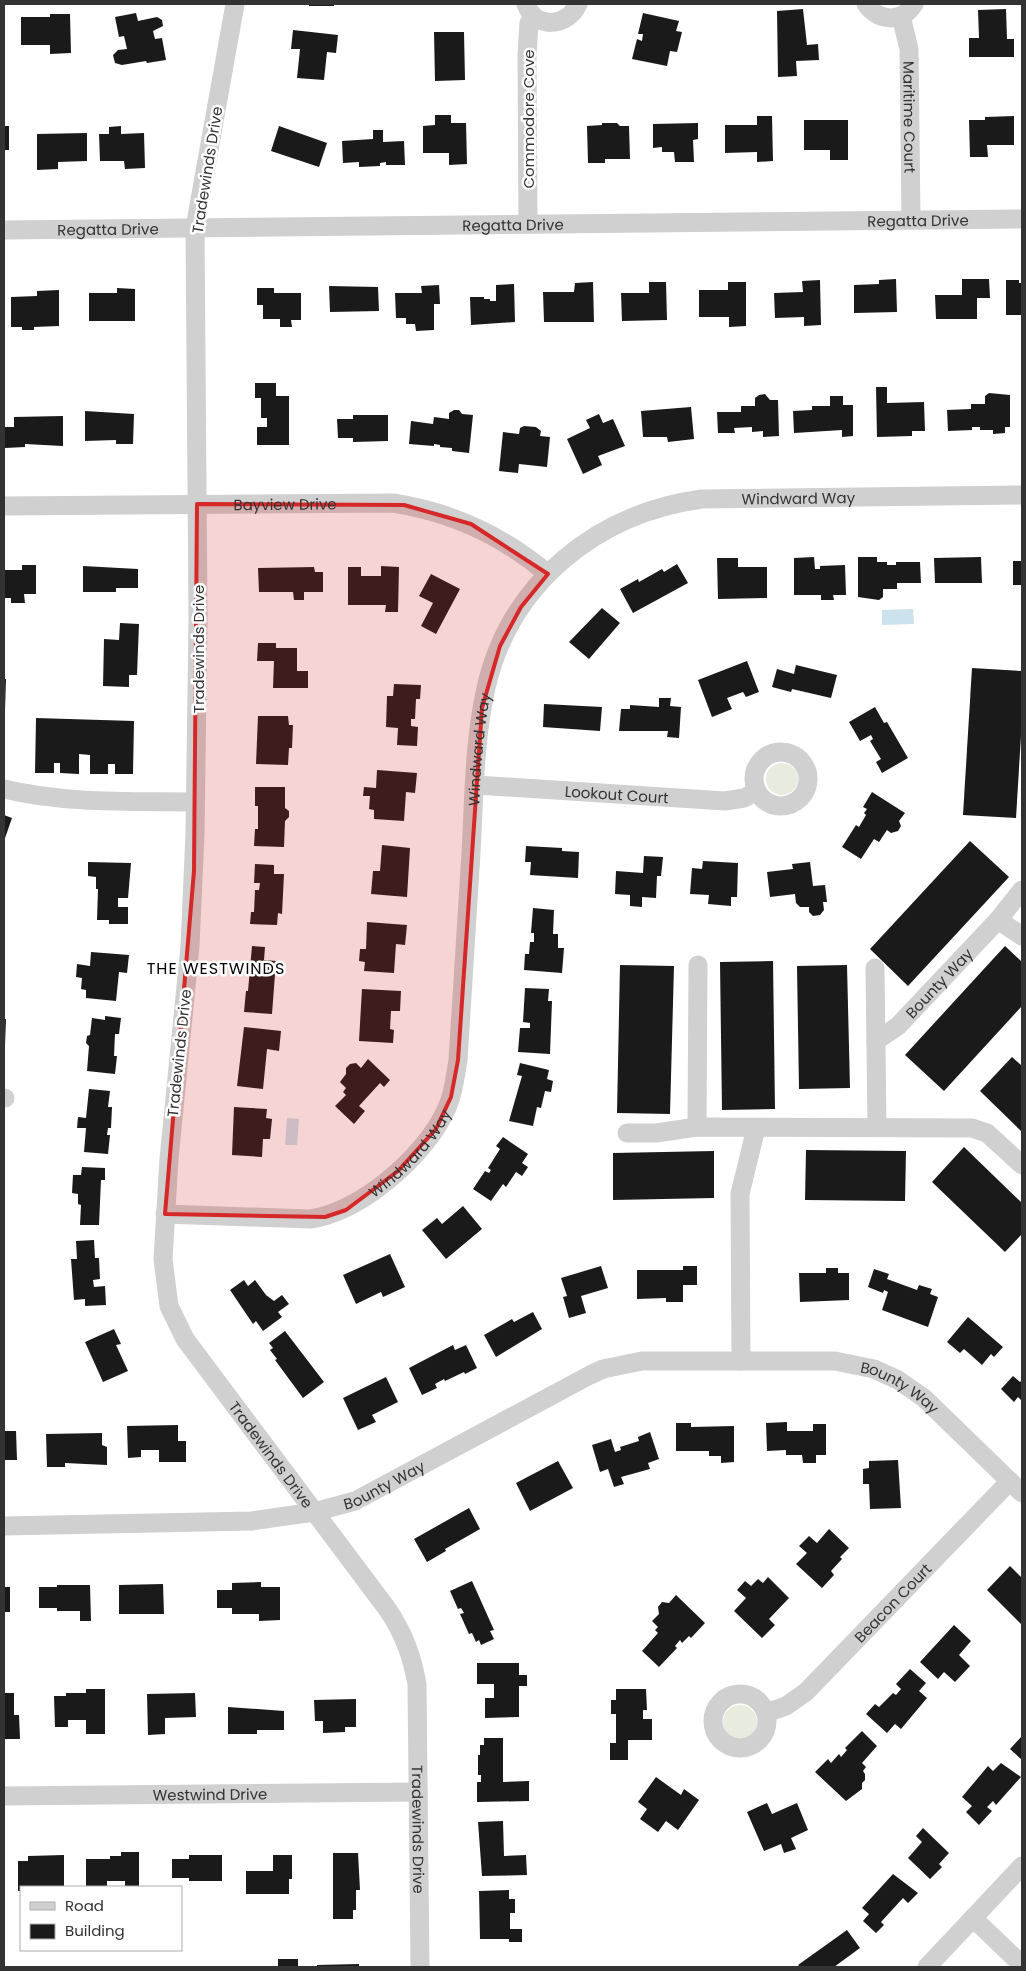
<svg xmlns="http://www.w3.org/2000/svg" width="1026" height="1971" font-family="Poppins,sans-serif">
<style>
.green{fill:#e7ecdf}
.water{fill:#cce2ec}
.building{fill:#1a1a1a}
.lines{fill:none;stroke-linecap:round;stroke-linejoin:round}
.minor{stroke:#d0d0d0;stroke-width:19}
.marked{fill:#d62828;fill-opacity:0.2;stroke:#d62828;stroke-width:4;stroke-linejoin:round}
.labels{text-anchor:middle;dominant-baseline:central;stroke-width:5;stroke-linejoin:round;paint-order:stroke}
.street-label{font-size:15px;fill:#333;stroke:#fff}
.neighbourhood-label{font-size:16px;letter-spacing:1px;fill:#000;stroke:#fff}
</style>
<rect width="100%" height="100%" fill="#fff"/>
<g class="green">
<circle cx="782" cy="779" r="16"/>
<circle cx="740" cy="1722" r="17"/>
</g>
<g class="water">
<polygon points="913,609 914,624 882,625 882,610"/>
<polygon points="287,1118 299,1119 297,1145 285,1145"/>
</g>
<g class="building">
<rect x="309" y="4" width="25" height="2"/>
<polygon points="803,9 807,45 818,44 819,60 796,61 797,76 778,77 777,11"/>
<polygon points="1006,9 1007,39 1014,39 1014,57 969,57 969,38 979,38 978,10"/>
<polygon points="136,13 138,21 157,17 162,20 163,26 153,31 155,39 162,38 166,60 147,63 146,61 122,65 115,63 113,55 118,50 127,49 124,36 119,37 115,17"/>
<polygon points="643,13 679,21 676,31 682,32 677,52 670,51 667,66 632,59 637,39 642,41 643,34 638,34"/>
<polygon points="50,14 70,14 71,53 50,54 50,45 21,45 21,17 50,17"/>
<polygon points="293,30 338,35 336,53 327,52 324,80 297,78 300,49 291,49"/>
<polygon points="434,32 464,32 465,80 435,81"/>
<polygon points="435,115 451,115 451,123 466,123 467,164 449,165 449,153 423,153 423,126 435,125"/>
<polygon points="757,116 772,116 773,161 757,162 757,152 725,153 725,125 757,125"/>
<polygon points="1014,116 1014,145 987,145 988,157 970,157 969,120 985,120 985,117"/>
<polygon points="804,120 848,120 848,160 830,160 830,150 804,150"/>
<polygon points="602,123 617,123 620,126 629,126 630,159 605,159 605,163 588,163 587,126 602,125"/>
<polygon points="698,123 698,139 693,140 694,162 675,162 674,152 662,152 662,147 653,148 653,124"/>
<rect x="4" y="126" width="5" height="24"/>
<polygon points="121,126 121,134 144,133 145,168 125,169 124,161 100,161 99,134 109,134 109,127"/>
<polygon points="279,126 327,143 319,167 271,151"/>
<polygon points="373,130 383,130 383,142 404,141 405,165 386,165 386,162 380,163 380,166 359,167 359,162 343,163 342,141 373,139"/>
<polygon points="87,133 87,161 58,162 58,169 37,170 37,134"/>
<polygon points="896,279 897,312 854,313 854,285 879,284 879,280"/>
<polygon points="962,279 989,279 990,298 977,298 977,319 936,319 935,295 962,295"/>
<polygon points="820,280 821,325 804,326 804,317 775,318 774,293 803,292 802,281"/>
<polygon points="1006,280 1019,280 1019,283 1022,283 1022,315 1006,315"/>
<polygon points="593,282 594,322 544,322 543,292 574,292 575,283"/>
<polygon points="649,282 666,282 667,320 622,321 621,293 649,293"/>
<polygon points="728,282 746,282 746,326 729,327 729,317 699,317 699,290 728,290"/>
<polygon points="514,284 515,322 471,325 470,297 484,297 484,299 490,299 490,301 496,301 496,285"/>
<polygon points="439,285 440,304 434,304 434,330 416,331 415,324 406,324 406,318 396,318 395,293 422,293 421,286"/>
<polygon points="329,286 378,287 379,311 330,312"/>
<polygon points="117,288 135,289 135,321 89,321 89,293 117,293"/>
<polygon points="257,288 274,288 274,293 301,293 301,320 291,320 292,327 280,327 280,319 263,319 263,305 257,305"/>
<polygon points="59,290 59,326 34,327 34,330 22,330 22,327 11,327 11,297 37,296 37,291"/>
<polygon points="255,383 276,383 276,396 289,396 289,445 257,445 257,427 267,427 267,418 261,418 261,398 255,398"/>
<polygon points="876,387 887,387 887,403 924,402 925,431 912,431 912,436 877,437"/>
<polygon points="989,393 1010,395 1010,427 1005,427 1005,433 993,434 993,430 980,430 980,427 972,427 972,430 948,431 947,410 971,409 971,404 985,404 985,396"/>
<polygon points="765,394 770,400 778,400 779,436 763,437 763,431 752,432 752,427 734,428 735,433 718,433 717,412 741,412 741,406 755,406 755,398 759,395"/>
<polygon points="830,396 843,396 843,405 853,405 853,436 842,437 842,430 794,433 793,411 812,410 812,406 830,406"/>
<polygon points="691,407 694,439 668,442 667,437 643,437 641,411"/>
<polygon points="454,410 459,410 462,414 473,415 469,453 452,451 452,448 440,447 440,445 434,444 434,446 409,444 411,421 433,424 434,417 449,419 449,413"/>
<polygon points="85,411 134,414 133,444 116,444 116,440 85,441"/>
<polygon points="599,414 603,423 613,419 625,446 598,456 602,465 583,474 567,439 590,428 586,420"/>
<polygon points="353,415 388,415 388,441 353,442 353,438 338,438 337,419 353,419"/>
<polygon points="63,416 63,446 25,444 25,447 5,448 5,427 14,427 14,417"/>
<polygon points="524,426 536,427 541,431 540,436 550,437 547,467 519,464 518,473 499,471 503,432 519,434 520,428"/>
<polygon points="814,557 815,569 820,569 820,566 845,565 846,595 833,595 834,600 821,600 821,595 794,595 794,558"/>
<polygon points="858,557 877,557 877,562 887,562 887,565 896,565 896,562 920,562 921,583 897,583 897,589 883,589 883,597 879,600 858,597"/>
<polygon points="981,557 982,583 935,583 934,558"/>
<polygon points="717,558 738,558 738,567 767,567 767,598 718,599"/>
<rect x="1013" y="561" width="9" height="24"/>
<polygon points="677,564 688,583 633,613 620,589 638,579 639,582 662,569 664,572"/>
<polygon points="22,565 36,565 36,594 24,594 25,603 11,603 11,598 4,598 4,570 22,570"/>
<polygon points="83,566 138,569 138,588 116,588 116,592 83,592"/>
<polygon points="381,566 399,567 398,612 385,612 386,605 348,605 348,567 361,567 361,576 381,576"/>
<polygon points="314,567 315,572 323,572 323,592 304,592 304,600 294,600 293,592 259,592 258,568"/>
<polygon points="431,574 460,589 436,634 421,626 433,603 419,596"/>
<polygon points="602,608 620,623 589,659 569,642"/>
<polygon points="120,623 139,624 137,675 129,675 129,687 103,686 104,639 119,640"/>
<polygon points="258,643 276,643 276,648 297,648 297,671 308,671 308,688 273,688 274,661 257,661"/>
<polygon points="747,661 759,692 746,697 743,692 727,698 732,709 712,717 698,680"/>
<polygon points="796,665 837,675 831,698 792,689 791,692 772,687 777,669 794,674"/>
<polygon points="972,668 1022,671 1022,719 1016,818 963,815"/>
<polygon points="4,679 6,679 5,710 4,710"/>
<polygon points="394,684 421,685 420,699 416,699 415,719 411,719 411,726 418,727 417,746 397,745 398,728 386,727 387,696 393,696"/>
<polygon points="659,698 671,698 670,706 681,707 679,738 667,737 668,731 619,731 621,709 630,709 630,705 659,707"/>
<polygon points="544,704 602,707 600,731 543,727"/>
<polygon points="875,707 884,723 887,722 908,758 882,773 876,762 881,759 870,741 873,739 871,735 860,741 849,722"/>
<polygon points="258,716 288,716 289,725 293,725 292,748 289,748 288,765 256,764"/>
<polygon points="36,718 134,721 133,774 115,774 115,764 108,764 108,774 90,774 90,755 79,754 79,774 60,773 60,763 54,763 54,773 35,773"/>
<polygon points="377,770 417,773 415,793 406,792 404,821 374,819 374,810 369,809 370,796 363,796 364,787 376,788"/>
<polygon points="255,787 285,787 285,808 289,811 289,817 285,821 284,847 254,846 255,829 258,829 258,806 255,806"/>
<polygon points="872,792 905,813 899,821 901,826 898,831 891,833 887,830 879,842 874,839 861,859 842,847 856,825 859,827 866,815 864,813 867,809 863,807"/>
<polygon points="4,815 12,818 4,841"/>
<polygon points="970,841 1009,877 908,986 870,949"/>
<polygon points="382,845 410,848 407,897 371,894 373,871 380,871"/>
<polygon points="526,846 562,848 562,851 579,852 578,878 530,875 531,862 525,862"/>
<polygon points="644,856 663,857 661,876 657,876 656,898 642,897 642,907 630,906 630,895 615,894 616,871 643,873"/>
<polygon points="703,861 738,863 737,897 731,897 731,906 708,904 709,895 690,894 692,868 702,869"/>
<polygon points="88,862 131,863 128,898 118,898 118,907 128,907 128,924 109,924 109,920 97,920 98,889 96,889 96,877 88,876"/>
<polygon points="810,862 813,886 825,885 827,902 823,902 824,910 820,915 813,916 809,912 809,907 800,907 796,903 795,894 770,897 767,872 793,869 792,864"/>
<polygon points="255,864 274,865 274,874 284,874 282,914 278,913 277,925 250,924 251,912 254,912 255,890 259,890 260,883 254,883"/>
<polygon points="533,908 554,910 553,934 558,934 558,948 564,948 562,973 524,970 525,954 529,954 530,942 534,942 534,933 531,933"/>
<polygon points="367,922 407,925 405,945 396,944 394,973 364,971 365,962 359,961 360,949 366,949"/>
<polygon points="252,946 265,947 264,960 276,961 272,1014 244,1012 246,991 248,991"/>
<polygon points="1005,946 1022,962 1022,1006 944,1091 905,1055"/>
<polygon points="91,952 129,955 127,973 119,972 116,1001 86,998 86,990 81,989 82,978 76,977 77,964 90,966"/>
<polygon points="773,961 775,1109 722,1110 720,962"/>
<polygon points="620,965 674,966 670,1114 617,1113"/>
<polygon points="847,965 850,1088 799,1089 797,966"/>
<polygon points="525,988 549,989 548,1001 552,1001 550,1054 518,1052 520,1028 530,1028 530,1023 523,1022"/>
<polygon points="362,989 401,991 400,1011 391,1011 390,1029 394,1030 393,1043 359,1041"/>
<polygon points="105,1016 121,1018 119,1034 115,1034 114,1056 117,1056 115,1074 87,1071 89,1046 86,1043 87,1036 90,1035 92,1018 105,1020"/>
<polygon points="4,1019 6,1019 5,1045 4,1045"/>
<polygon points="244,1027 281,1031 279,1051 267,1049 263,1089 237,1086"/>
<polygon points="1012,1057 1022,1066 1022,1132 980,1091"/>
<polygon points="368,1059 390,1080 384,1087 380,1083 359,1106 365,1111 354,1124 335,1106 346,1095 343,1092 346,1088 340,1082 346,1074 346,1068 350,1064 356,1063 361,1068"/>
<polygon points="520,1063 549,1070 547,1079 553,1081 551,1092 545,1091 541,1108 537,1107 533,1126 509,1121 522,1076 517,1075"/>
<polygon points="89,1089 110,1091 108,1107 112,1107 111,1128 108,1128 107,1135 110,1135 108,1154 84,1152 86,1128 77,1128 78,1117 86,1118"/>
<polygon points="234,1107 267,1109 266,1118 272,1119 270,1139 263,1139 262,1157 232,1155"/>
<polygon points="503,1137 528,1154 522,1163 528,1167 522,1176 516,1172 506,1187 503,1184 491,1201 473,1189 485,1171 489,1173 491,1170 488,1168 500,1149 496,1146"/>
<polygon points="964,1147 1022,1203 1022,1234 1005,1252 932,1182"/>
<polygon points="806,1150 906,1151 905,1201 805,1200"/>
<polygon points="714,1151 714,1198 613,1200 613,1153"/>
<polygon points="82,1167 105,1168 105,1180 101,1180 99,1225 80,1225 81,1205 78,1204 78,1194 72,1193 73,1175 81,1175"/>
<polygon points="463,1206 482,1229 446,1259 422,1230 437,1218 442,1224"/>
<polygon points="94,1240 95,1258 99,1258 100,1279 93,1280 94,1287 105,1286 106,1305 85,1306 85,1299 74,1300 71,1259 77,1259 76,1241"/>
<polygon points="390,1254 405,1287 383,1297 381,1292 356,1304 343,1275"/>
<polygon points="601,1266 608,1288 581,1296 586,1313 569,1318 563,1297 567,1296 561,1278"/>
<polygon points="683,1266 697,1266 697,1285 683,1285 683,1302 666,1302 666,1298 637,1299 637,1270 683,1270"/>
<polygon points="826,1268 838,1268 838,1273 849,1273 849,1300 800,1302 799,1273 826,1273"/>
<polygon points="874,1269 889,1274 887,1279 917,1290 919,1285 932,1289 930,1294 938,1297 928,1327 882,1310 888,1292 884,1290 883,1293 868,1287"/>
<polygon points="244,1280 248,1286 255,1280 266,1295 274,1301 282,1295 289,1304 278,1312 282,1317 263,1331 256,1321 253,1324 230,1290"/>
<polygon points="533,1312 542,1329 496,1357 484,1335 512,1319 514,1322"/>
<polygon points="968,1317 1003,1347 994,1357 991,1354 982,1365 964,1349 960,1353 947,1342"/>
<polygon points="114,1329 121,1344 116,1345 128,1371 103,1382 85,1342"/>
<polygon points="285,1331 324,1382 303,1398 275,1360 277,1359 270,1350 273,1348 269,1343"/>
<polygon points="453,1345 455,1350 466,1345 477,1368 465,1374 464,1372 445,1381 444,1379 435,1384 437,1388 422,1395 409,1368"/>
<polygon points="1013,1376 1020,1382 1022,1380 1022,1401 1018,1397 1014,1402 1001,1389"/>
<polygon points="386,1377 398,1402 372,1415 376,1422 358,1430 343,1398"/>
<polygon points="787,1422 787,1431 813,1431 813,1424 826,1424 826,1455 816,1455 816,1463 803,1463 802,1455 786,1455 786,1450 767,1451 766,1423"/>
<polygon points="676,1423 691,1423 691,1427 734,1426 734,1462 721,1463 721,1456 709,1456 709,1451 676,1451"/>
<polygon points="178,1425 178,1441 186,1441 186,1462 159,1462 159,1450 141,1450 141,1457 128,1458 127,1426"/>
<polygon points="4,1431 16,1431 17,1460 4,1460"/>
<polygon points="650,1432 659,1459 648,1463 650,1469 621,1477 624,1484 614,1487 608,1469 600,1472 592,1445 611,1439 615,1452 621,1450 620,1447 639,1441 638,1437"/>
<polygon points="102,1433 102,1445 107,1447 107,1465 65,1463 65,1467 47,1467 46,1434"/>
<polygon points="898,1460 901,1508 870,1509 869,1484 863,1484 863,1469 869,1468 869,1461"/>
<polygon points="558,1461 573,1488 530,1511 516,1483"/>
<polygon points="469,1508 480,1529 445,1549 446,1551 427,1562 414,1539"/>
<polygon points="829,1529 849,1548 840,1557 842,1559 831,1571 834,1575 822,1588 796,1564 807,1553 799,1546 809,1536 817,1543"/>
<polygon points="1010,1566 1022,1578 1022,1625 987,1590"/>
<polygon points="768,1577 789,1598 769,1619 775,1625 762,1638 734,1611 746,1598 737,1590 745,1581 751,1586 758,1579 763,1583"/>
<polygon points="472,1581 494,1630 490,1631 494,1639 481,1645 479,1640 476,1642 472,1633 469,1634 460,1614 464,1613 461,1608 458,1609 450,1591"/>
<polygon points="261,1582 261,1587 280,1587 280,1620 259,1621 259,1614 232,1614 232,1608 217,1608 217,1590 232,1590 232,1583"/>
<polygon points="163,1584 164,1614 119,1614 119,1585"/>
<polygon points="57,1585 90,1585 91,1621 80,1621 80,1611 57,1611 57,1608 39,1608 39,1587 57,1587"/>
<rect x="4" y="1587" width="6" height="25"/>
<polygon points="676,1595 705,1623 691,1638 689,1636 682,1643 680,1640 675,1646 677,1648 659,1667 642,1651 658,1633 655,1630 658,1627 652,1621 659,1614 658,1607 662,1602 669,1603"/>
<polygon points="954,1625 971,1641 959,1655 970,1666 955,1682 944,1672 938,1679 920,1662"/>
<polygon points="477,1663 519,1663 519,1675 527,1675 527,1686 519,1686 519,1717 485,1718 485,1698 494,1698 494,1684 477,1684"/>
<polygon points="910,1669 926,1683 919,1691 927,1698 901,1729 895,1724 887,1733 866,1714 875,1704 879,1707 893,1693 896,1695 901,1689 896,1684"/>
<polygon points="86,1689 105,1689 105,1734 86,1734 86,1720 68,1720 68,1727 55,1727 54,1696 66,1696 66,1693 86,1693"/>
<polygon points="616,1689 646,1689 647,1710 643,1710 643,1719 652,1719 652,1740 628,1740 628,1760 610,1760 610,1743 616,1743 616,1714 611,1714 611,1700 616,1700"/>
<polygon points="4,1693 14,1693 14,1715 19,1715 20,1739 4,1739"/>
<polygon points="195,1693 196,1717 165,1718 165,1734 148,1735 147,1694"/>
<polygon points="356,1699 356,1727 345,1727 345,1732 323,1733 323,1721 315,1721 314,1700"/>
<polygon points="228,1707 284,1711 284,1730 257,1730 257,1734 228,1734"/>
<polygon points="862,1731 877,1746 862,1763 866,1767 863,1771 865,1774 865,1780 862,1783 862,1789 846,1801 815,1772 828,1759 831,1763 839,1754 841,1757 847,1750 845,1748"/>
<polygon points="1022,1736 1022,1760 1010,1749"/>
<polygon points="484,1738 503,1738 503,1782 529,1781 529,1801 477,1802 477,1782 481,1782 481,1775 478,1775 478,1755 480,1755 480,1745 484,1745"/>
<polygon points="1001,1763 1021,1777 996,1805 993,1801 987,1807 992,1811 979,1825 966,1812 972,1806 962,1797 988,1766 993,1771"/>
<polygon points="656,1777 681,1795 684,1789 699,1800 678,1830 666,1821 658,1832 640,1819 647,1809 638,1802"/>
<polygon points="767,1803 772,1814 797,1803 808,1830 791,1838 796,1849 784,1853 781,1844 764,1851 747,1812"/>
<polygon points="503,1821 504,1856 526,1855 527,1875 482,1876 478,1822"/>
<polygon points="923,1828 949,1853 939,1864 942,1867 930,1879 908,1858 922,1842 916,1836"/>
<polygon points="121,1852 139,1852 139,1887 125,1887 125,1881 107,1881 107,1887 86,1887 86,1859 110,1859 110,1856 121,1856"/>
<polygon points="333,1853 358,1853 360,1890 356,1890 356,1910 353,1910 353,1919 333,1919"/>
<polygon points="64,1855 64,1887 21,1887 21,1891 18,1891 18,1861 28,1861 28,1856"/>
<polygon points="189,1855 222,1855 222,1881 189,1881 189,1878 172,1878 172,1859 189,1859"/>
<polygon points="273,1855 292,1855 292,1879 289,1879 289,1894 246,1894 246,1871 273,1871"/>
<polygon points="893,1874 918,1893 908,1903 903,1898 881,1922 884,1925 876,1933 863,1921 869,1914 862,1908"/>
<polygon points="509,1890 509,1899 515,1899 515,1913 510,1913 510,1929 522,1929 522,1942 509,1942 509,1939 480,1939 479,1891"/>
<polygon points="847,1930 860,1948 834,1967 800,1967 798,1965"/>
<rect x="278" y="1959" width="20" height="8"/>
<polygon points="359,1964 359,1967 317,1967 317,1965"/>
</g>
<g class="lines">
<g class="minor">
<path id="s1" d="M235 4 195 228 198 618 195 834 190 946 169 1159 163 1259 169 1306 185 1339 388 1610C404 1634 412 1656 417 1684L420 1967"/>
<path d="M526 4C535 30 568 27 578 4"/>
<path d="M866 4C879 22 902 23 914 4"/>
<path id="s2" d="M901 16 909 49 911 220"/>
<polyline points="528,223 527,55 529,23 534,17"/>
<path id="s3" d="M4 230 1022 219"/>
<path id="s4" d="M4 506 393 503C452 512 502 535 548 574"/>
<circle cx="781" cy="779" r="27"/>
<path id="s5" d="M476 785 725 801 744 798 757 791"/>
<path d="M4 789C67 804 131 801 195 802"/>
<polyline points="998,920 1022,936"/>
<polyline points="875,968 877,1127"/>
<path id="s6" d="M876 1041 898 1026 998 920 1022 890"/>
<polyline points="4,1098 5,1098"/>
<polyline points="697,1127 698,965"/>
<polyline points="627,1133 656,1133 697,1127 972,1128 987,1133 1022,1165"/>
<path id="s7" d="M165 1214 310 1219C359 1213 424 1157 445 1112 453 1096 455 1078 458 1060 462 991 467 922 471 853 474 798 474 741 486 688 510 582 598 513 702 499L1022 495"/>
<polyline points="741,1361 740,1194 756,1128"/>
<path id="s8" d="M4 1526 252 1521 314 1512 355 1501 590 1375 603 1369 642 1361H835L874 1369 898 1380 924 1398 1022 1493"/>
<circle cx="740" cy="1721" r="27"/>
<path id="s9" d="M766 1713 786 1706 806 1692 1010 1481"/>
<path id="s10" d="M4 1796 418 1792"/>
<polyline points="973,1918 1022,1965"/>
<polyline points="927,1967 1022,1866"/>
</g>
</g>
<path class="marked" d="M197 504 404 505 471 524 548 574 521 607 500 646 482 708 458 1060 451 1097 436 1129 398 1171 346 1210 325 1217 165 1214 194 871Z"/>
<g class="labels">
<g class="street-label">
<text stroke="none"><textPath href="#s2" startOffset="102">Maritime Court</textPath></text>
<text transform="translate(528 119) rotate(-90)">Commodore Cove</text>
<text transform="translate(207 170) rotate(-81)">Tradewinds Drive</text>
<text stroke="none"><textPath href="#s3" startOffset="914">Regatta Drive</textPath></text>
<text stroke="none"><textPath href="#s3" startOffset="509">Regatta Drive</textPath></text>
<text stroke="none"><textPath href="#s3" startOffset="104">Regatta Drive</textPath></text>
<text stroke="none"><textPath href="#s7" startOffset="1152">Windward Way</textPath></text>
<text stroke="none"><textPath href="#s4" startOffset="281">Bayview Drive</textPath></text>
<text transform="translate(198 649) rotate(-90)">Tradewinds Drive</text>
<text stroke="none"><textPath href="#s7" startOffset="688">Windward Way</textPath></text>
<text stroke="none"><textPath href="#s5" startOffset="141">Lookout Court</textPath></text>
<text stroke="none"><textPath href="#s6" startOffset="86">Bounty Way</textPath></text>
<text transform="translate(179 1053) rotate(-84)">Tradewinds Drive</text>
<text stroke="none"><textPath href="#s7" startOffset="268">Windward Way</textPath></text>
<text stroke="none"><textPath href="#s8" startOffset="938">Bounty Way</textPath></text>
<text stroke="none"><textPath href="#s1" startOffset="1488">Tradewinds Drive</textPath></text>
<text stroke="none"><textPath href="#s8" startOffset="386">Bounty Way</textPath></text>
<text stroke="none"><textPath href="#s9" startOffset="170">Beacon Court</textPath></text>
<text stroke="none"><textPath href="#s10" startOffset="206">Westwind Drive</textPath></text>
<text stroke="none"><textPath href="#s1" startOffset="1908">Tradewinds Drive</textPath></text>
</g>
<g class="neighbourhood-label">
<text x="216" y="968">THE WESTWINDS</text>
</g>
</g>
<rect width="1026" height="1971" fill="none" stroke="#333333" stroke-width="10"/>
<rect x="20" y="1886" width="162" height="65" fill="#ffffff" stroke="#adadad"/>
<rect x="30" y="1902" width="25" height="8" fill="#d0d0d0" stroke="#adadad"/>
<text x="65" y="1911" font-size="15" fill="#333333">Road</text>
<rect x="30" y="1924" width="25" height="15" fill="#1a1a1a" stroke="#adadad"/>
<text x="65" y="1936" font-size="15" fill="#333333">Building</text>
</svg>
